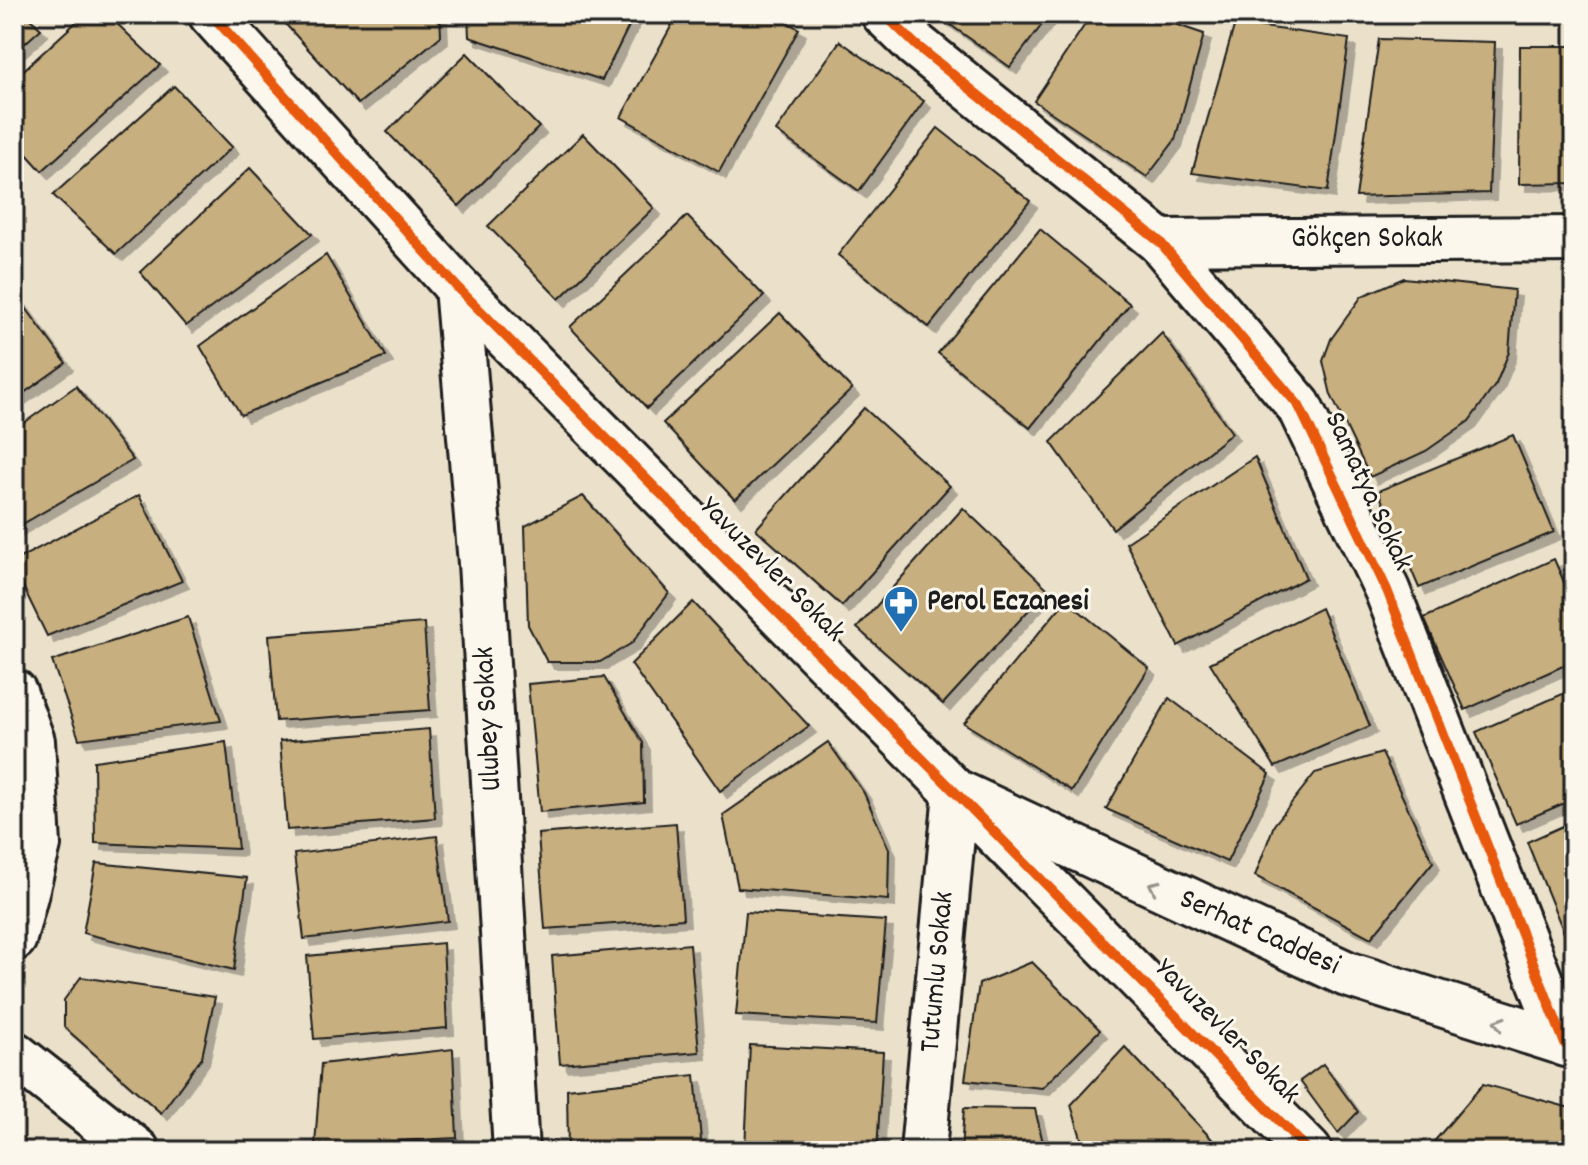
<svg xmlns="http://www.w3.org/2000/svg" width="1588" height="1165" font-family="Dekko,sans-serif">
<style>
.building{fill:#c7af7f;stroke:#1c1c1c;stroke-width:2;filter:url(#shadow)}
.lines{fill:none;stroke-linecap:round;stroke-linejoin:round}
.minor-casing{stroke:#1c1c1c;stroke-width:50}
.minor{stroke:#fbf7ec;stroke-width:44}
.cycleway-casing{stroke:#fbf7ec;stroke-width:15}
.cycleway{stroke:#e8590c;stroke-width:10}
.oneway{stroke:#97948e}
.labels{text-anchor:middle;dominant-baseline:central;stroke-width:6;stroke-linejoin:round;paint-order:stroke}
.street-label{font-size:30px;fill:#1c1c1c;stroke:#fbf7ec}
.poi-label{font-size:30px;font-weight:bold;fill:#1c1c1c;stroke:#fbf7ec;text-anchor:start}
</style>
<defs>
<filter id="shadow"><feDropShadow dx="7" dy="7" stdDeviation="0" flood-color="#0004"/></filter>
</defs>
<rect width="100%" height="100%" fill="#ebe1cb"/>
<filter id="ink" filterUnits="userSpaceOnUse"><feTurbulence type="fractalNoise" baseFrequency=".0125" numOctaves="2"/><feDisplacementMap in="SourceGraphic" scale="16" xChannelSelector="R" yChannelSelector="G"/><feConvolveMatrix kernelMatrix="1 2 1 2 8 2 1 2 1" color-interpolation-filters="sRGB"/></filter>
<g filter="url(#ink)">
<g class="building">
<polygon points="14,14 25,14 41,29 14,53"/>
<polygon points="85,14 107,14 160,65 42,171 14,140 14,79"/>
<polygon points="282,14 440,14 441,36 358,104 280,18"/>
<polygon points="468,14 635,14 602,80 469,37"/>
<polygon points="678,14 772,14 799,29 719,172 621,117"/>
<polygon points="935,14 1050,14 1010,67"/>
<polygon points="1092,14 1145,14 1204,34 1175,140 1147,177 1034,101"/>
<polygon points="1235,23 1349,39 1328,191 1192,173"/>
<polygon points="1379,39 1495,42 1489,193 1356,197"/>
<polygon points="840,41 924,101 859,191 776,131"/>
<polygon points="1520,46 1574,46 1574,183 1519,184"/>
<polygon points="467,53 539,127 459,206 387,132"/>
<polygon points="174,86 232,147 116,254 53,195"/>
<polygon points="938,128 1030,201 929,327 838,255"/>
<polygon points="583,134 654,208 559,299 488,226"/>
<polygon points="250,168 312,234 186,326 140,272"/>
<polygon points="687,216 764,296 647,408 570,327"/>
<polygon points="1040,229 1130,304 1030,428 938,353"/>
<polygon points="326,255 386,356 241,415 200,346"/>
<polygon points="1404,278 1514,290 1509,352 1496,384 1469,421 1426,451 1370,477 1331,395 1323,361 1331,339 1362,296"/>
<polygon points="15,293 66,363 14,400 14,294"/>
<polygon points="780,313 852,389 735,500 663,423"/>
<polygon points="1162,333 1232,433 1113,529 1051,442"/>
<polygon points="76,386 133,460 14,529 14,430"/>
<polygon points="864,408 950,486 842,606 756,529"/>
<polygon points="1513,435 1554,532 1419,588 1378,491"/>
<polygon points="1255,457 1306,578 1178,646 1126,543"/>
<polygon points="139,495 182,581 47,636 14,568 14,561"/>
<polygon points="583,496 669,593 632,643 600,662 547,662 528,625 525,526"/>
<polygon points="963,508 1048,589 943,704 857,628"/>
<polygon points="1554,559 1574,605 1574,661 1465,710 1424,618"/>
<polygon points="1066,600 1149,668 1072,791 964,723"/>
<polygon points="693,602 809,726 720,791 631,664"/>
<polygon points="1321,608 1370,726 1275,767 1210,663"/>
<polygon points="188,617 221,721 79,739 52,661"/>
<polygon points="424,623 430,710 276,721 269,635"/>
<polygon points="604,677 643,743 644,802 540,812 528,684"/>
<polygon points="1574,689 1574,799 1516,824 1476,732"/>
<polygon points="1169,698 1270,774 1227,862 1106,809"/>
<polygon points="429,729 435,818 287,830 280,741"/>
<polygon points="226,742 238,849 95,843 94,761"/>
<polygon points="828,742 864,793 889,849 888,900 738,888 723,815"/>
<polygon points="1382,753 1433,862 1371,938 1255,876 1274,825 1315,773"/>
<polygon points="1574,821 1574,955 1573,955 1527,842"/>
<polygon points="676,823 683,919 545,929 538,834"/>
<polygon points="437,836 448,921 304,939 294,854"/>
<polygon points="96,863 247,878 234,970 83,933"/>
<polygon points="746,912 886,921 877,1023 736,1015"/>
<polygon points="443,943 447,1028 314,1039 307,956"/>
<polygon points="690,944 699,1052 560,1064 552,956"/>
<polygon points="1032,962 1100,1030 1042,1088 965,1080 979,984"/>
<polygon points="81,977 215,997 202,1057 161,1113 64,1027 64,1000"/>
<polygon points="750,1045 883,1052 877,1151 745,1149"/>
<polygon points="1125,1047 1223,1151 1085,1151 1071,1105"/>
<polygon points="453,1049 457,1138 315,1145 321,1064"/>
<polygon points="1323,1064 1358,1112 1338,1133 1300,1081"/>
<polygon points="695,1075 702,1151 568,1151 567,1089"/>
<polygon points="1483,1084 1574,1109 1574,1151 1426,1151"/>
<polygon points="964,1108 1035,1109 1045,1151 961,1151"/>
</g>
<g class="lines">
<defs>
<g id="minor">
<polyline points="211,14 457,287 1309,1151"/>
<polyline points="884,14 916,45 1160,242 1299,406 1387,590 1565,1044"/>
<polyline points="1160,242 1574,239"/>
<polyline points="457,287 481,563 516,1151"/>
<polyline points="14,692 32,741 38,845 14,938"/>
<polyline points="14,1054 137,1151"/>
<polyline points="923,1151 956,792 1347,974 1574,1046"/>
</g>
</defs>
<use href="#minor" class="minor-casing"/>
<use href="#minor" class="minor"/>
<defs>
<g id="cycleway">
<polyline points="211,14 457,287 1309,1151"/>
<polyline points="884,14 916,45 1160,242 1299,406 1387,590 1565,1044"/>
</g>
</defs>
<use href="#cycleway" class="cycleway-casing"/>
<use href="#cycleway" class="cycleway"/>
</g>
<defs><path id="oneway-chevron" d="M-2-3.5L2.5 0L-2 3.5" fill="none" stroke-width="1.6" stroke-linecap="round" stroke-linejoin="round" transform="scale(2)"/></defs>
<g class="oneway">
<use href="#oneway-chevron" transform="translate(1154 886) rotate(-155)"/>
<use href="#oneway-chevron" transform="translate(1499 1023) rotate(-163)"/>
</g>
</g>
<defs>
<symbol id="pharmacy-pin" viewBox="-11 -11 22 30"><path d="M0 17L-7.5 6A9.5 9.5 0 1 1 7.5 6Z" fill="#1f6fb2" stroke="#fbf7ec"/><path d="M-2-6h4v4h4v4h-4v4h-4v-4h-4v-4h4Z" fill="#fff"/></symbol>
</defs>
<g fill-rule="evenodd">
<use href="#pharmacy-pin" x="881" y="583" width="40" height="54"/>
</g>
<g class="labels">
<g class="street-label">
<text x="1367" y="240">Gökçen Sokak</text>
<text transform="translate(1367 492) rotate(65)">Samatya Sokak</text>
<text transform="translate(771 571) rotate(45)">Yavuzevler Sokak</text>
<text transform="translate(490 719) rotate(-93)">Ulubey Sokak</text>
<text transform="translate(1259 934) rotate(24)">Serhat Caddesi</text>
<text transform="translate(939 972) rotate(-85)">Tutumlu Sokak</text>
<text transform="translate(1226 1033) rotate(45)">Yavuzevler Sokak</text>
</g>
<g class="poi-label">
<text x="927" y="603">Perol Eczanesi</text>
</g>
</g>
<rect width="1588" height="1165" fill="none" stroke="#fbf7ec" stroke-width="48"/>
<rect x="24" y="24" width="1540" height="1117" fill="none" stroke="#1c1c1c" stroke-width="3" filter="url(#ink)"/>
</svg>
